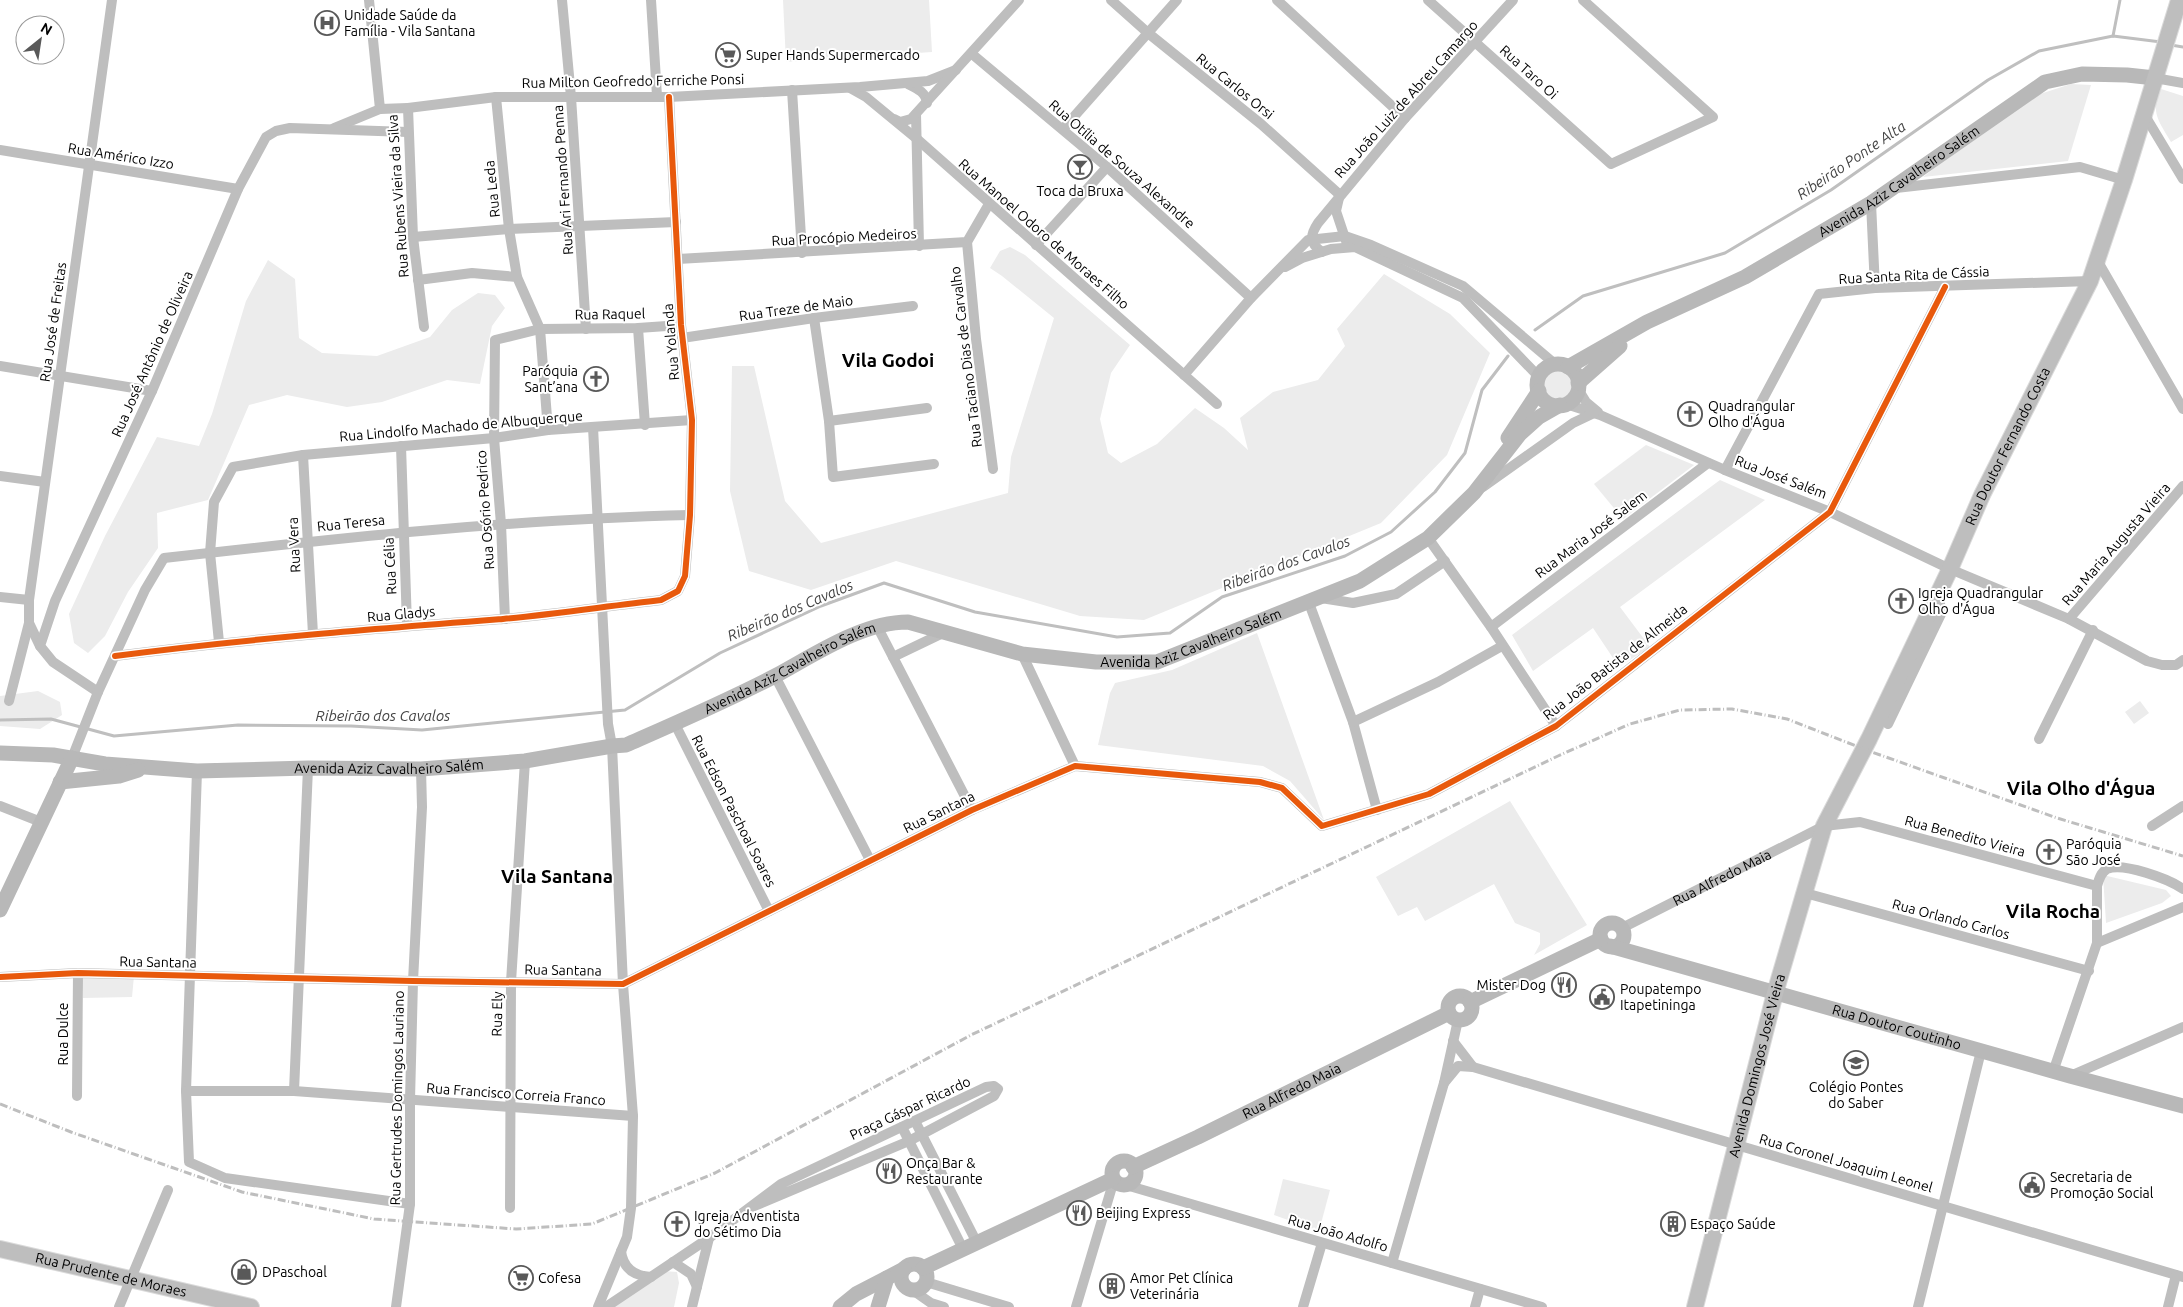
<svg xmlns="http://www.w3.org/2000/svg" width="2183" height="1307" font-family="Ubuntu,sans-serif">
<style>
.green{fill:#ececec}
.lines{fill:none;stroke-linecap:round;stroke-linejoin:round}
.stream{stroke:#bfbfbf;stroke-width:3}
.primary-casing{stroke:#dbdbdb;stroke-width:18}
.street{stroke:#bebebe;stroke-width:10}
.secondary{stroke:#b8b8b8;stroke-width:15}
.primary{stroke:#bebebe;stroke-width:16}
.rail{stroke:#bebebe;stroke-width:3;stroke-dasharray:8 2.5 1 2.5;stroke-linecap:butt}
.cycleway-casing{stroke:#fff;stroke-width:9}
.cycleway{stroke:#e8590c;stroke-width:6}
.labels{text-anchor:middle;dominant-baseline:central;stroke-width:4;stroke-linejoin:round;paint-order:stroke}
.poi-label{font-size:14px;fill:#000;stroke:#fff;text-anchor:start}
.street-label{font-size:14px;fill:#000;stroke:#fff}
.water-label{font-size:15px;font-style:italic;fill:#444;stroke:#fff}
.district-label{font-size:19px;font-weight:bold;fill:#000;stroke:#fff}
</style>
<rect width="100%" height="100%" fill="#fff"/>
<g class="green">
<polygon points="783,0 929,0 932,52 786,62"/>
<polygon points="2071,84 2091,85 2068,161 1923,177 1990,125 2040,94"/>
<path d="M2161 89 2183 96V135L2171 142C2160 123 2149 111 2161 89Z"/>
<polygon points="1010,247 1025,255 1130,345 1111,373 1100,419 1108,453 1121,463 1157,444 1195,408 1224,428 1248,450 1240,418 1273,392 1318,380 1345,346 1337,329 1384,274 1450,314 1490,353 1447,455 1381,523 1144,620 1080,616 896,561 811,590 749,571 730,491 732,366 754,366 785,501 821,543 1008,493 1011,457 1054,318 1002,276 990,268 1000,251"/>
<polygon points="268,260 295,279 299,338 322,353 377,356 430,337 452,310 478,293 495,295 505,308 492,326 480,384 447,380 382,402 347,407 287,395 249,405 208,500 157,513 158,548 128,592 105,636 88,653 74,643 69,614 105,536 157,437 199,446 212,414 246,301"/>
<circle cx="1558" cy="385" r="16"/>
<polygon points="1646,445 1694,465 1623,519 1594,484"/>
<polygon points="1720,480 1765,500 1620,607 1650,647 1619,667 1593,628 1533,671 1512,635"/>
<polygon points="1257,633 1324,820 1290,781 1263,766 1098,745 1110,693 1115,683 1172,670"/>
<polygon points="38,691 60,702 62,715 40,729 0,726 0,696"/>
<polygon points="2140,701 2149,713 2134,724 2125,712"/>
<polygon points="1510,801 1587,925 1534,955 1540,944 1540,933 1515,923 1494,884 1425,921 1417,907 1398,916 1376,877"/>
<polygon points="2103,875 2166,890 2171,896 2162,903 2106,923"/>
<polygon points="82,975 134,976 132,997 83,998"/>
<polygon points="1283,1179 1330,1190 1319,1231 1274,1215"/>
<polygon points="663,1271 677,1272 679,1283 674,1307 614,1307"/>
</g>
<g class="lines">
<g class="stream">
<polyline points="2113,36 2120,0"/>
<polyline points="2171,45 2183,47"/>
<polyline points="1535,330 1583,296 1725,253 1831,190 1988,80 2039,51 2113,36 2161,42"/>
<polyline points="0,720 51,719 114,736 238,725 351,726 422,730 625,710 720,653 821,606 884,583 975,612 1117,637 1170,633 1222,597 1345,556 1391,532 1435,492 1465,453 1482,390 1508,356"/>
</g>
<defs>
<g id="primary">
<path id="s6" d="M0 1249 251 1307"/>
<path id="s7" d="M1695 1307 1775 993 1824 826 1869 739 1950 569 1982 495 2090 281 2124 180 2179 0"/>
</g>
</defs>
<use href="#primary" class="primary-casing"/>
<g class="street">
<polyline points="369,0 380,109 408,108 413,237 424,327"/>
<polyline points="562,0 571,97 586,329"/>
<polyline points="651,0 657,96"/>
<polyline points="1111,0 1148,33 1261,124 1340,195"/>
<polyline points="1277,0 1405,118"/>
<polyline points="1428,0 1611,164 1713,117 1583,0"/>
<polyline points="972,54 1107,167 1251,298"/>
<polyline points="2155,78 2183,83"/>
<path d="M908 84C916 88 926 92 927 103"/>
<polyline points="850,88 866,97 917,139 1217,404"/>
<polyline points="792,90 802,253"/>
<polyline points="496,97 509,229 517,277"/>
<polyline points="408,108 496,97 669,97 860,87 928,81 956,70"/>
<polyline points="916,114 919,246"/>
<polyline points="2144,114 2183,179"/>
<polyline points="894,119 900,122 911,119 1019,0"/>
<polyline points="334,128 380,109"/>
<polyline points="1063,129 1177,0"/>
<polyline points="0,150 238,189"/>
<polyline points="1896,188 2080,167 2124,180"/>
<polyline points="1339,198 1336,211 1346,241"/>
<polyline points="1871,203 1875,288"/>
<polyline points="413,237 509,229 676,222"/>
<polyline points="967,242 976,339 993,469"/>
<polyline points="1036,245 1107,167"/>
<path d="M1322 252C1309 243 1310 235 1318 223L1405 118 1513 0"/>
<polyline points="678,259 967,242 989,204"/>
<polyline points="2097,260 2183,409"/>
<polyline points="1285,267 1302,258 1331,249 1355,247 1463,298 1539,377"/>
<polyline points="418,280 472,273 517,277 540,329 548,430"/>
<polyline points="814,318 829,421 833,477 934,464"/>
<polyline points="638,328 645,425"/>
<polyline points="682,338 814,318 913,306"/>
<polyline points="0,366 152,391"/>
<polyline points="1184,375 1251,298 1308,240 1345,236 1371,245 1463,286 1555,364"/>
<polyline points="1578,389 1586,402 1598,412"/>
<polyline points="1566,404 1600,415 1725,470 1830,512 1950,569 2069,619 2147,661 2162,665 2176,665 2183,660"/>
<polyline points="829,421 927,408"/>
<polyline points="593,427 608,724 612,746 623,984 633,1116 631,1208 627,1237 598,1307"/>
<polyline points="401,446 407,625"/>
<polyline points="303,455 313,634"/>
<polyline points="1725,470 1819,294 1875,288 2090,281"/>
<polyline points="0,476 45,482"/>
<polyline points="1483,487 1573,423 1594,413"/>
<polyline points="1428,538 1491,627 1556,726"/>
<polyline points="0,597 29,600"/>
<polyline points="1321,598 1353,603 1396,594 1445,561"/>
<polyline points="1309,603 1353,722 1377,810"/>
<polyline points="505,619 501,524 494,438 495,340 540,329 638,328 681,325"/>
<polyline points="2069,619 2183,486"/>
<polyline points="877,626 972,810"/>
<polyline points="1491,627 1708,463"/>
<polyline points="219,642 210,553 214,502 233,467 303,455 494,438 548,430 692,420"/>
<polyline points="40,646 29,623 29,600 112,0"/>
<polyline points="1022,654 1075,766"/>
<path d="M115 656C244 639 374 629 503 619 556 614 608 606 661 600L678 591 685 576 690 515 692 420 681 325 669 97"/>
<polyline points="893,657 943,633"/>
<polyline points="775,676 870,860"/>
<polyline points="98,692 53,662 40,646 55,601 152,391 238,189 266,137 276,131 290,128 408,132"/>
<polyline points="9,701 29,623"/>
<polyline points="1353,722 1438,682 1502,646"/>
<polyline points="675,724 769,911"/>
<polyline points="1888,724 1941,614 1941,607 1937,596"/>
<polyline points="2039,739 2093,630"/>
<path d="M72 758 98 692 145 590 164 558C339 538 514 519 690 515"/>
<polyline points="197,771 186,1091 189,1162 225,1178 410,1204"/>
<polyline points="0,806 41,822"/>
<polyline points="2152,826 2183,806"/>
<polyline points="1805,893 2089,971"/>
<path id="s1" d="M1622 928 1824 826 1860 822 2097 886"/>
<polyline points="2097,943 2183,907"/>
<polyline points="0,977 78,973 413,981 623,984 972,810 1075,766 1260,782 1282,788 1322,826 1429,794 1556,726 1830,512 1945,287"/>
<polyline points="1453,1041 1473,1067"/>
<path d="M2053 1072 2097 943V886C2099 879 2101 872 2107 869 2123 862 2169 879 2183 889"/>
<polyline points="2070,1076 2183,1027"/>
<polyline points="1444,1083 1458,1066 1473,1067 2183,1277"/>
<polyline points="186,1091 294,1091 633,1116"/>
<polyline points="294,1091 308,768"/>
<polyline points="77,1096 78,973"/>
<polyline points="915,1121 977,1243"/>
<polyline points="902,1127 963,1249"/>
<polyline points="1126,1185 1542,1307"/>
<polyline points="510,1208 511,982 525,761"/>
<path d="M621 1251C623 1268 634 1276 651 1277"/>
<polyline points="673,1262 691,1274 697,1287"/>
<polyline points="1392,1263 1444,1083 1458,1020"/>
<polyline points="926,1282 1009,1307"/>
<polyline points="911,1289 931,1303 944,1307"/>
<polyline points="119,1307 168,1190"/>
<polyline points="396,1307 410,1204 410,1100 413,981 422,807 421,769"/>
<polyline points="606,1307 709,1238 781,1184 986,1087 994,1086 998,1089 994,1096 909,1141 752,1207"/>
<polyline points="692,1307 709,1238"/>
<polyline points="1076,1307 1114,1180"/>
<polyline points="1303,1307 1322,1243"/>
<polyline points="1475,1307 1480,1289"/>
<polyline points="1918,1307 1981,1051"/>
<polyline points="2168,1307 2176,1275"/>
</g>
<g class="secondary">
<circle cx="1558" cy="385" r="21"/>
<path id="s2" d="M1568 367 1647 322 1745 277 1871 203 2045 82 2082 74 2127 75 2155 78"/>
<polyline points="1578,383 1620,346"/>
<polyline points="1508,438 1539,391"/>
<path id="s3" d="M0 753 53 755 105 764 197 771 308 768 421 769 525 761 612 746 626 745C676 723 727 701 775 676 814 655 862 622 908 622L1022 654 1096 662H1157L1360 581 1428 538 1474 493 1520 434 1539 417 1560 405"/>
<polyline points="60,782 119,776 138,770"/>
<polyline points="0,910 72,758"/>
<circle cx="1612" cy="935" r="12"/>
<path id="s4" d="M1610 946 2070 1076 2183 1106"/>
<circle cx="1460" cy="1008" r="12"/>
<polyline points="1470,1002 1601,939"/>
<circle cx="1124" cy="1173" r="12"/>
<path id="s5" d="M1133 1167 1198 1137 1449 1013"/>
<circle cx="914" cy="1277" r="13"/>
<polyline points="923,1268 1113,1179"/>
<polyline points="840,1307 856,1294 904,1269"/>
<polyline points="878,1307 887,1278"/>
</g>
<use href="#primary" class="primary"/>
<polyline class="rail" points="0,1104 71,1132 242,1192 374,1219 516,1229 592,1224 715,1173 971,1035 1558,756 1630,724 1680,710 1732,709 1787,719 1869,751 2057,818 2183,856"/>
<defs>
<g id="cycleway">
<path d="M115 656C244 639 374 629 503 619 556 614 608 606 661 600L678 591 685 576 690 515 692 420 681 325 669 97"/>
<polyline points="0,977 78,973 413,981 623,984 972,810 1075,766 1260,782 1282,788 1322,826 1429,794 1556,726 1830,512 1945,287"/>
</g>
</defs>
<use href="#cycleway" class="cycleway-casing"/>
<use href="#cycleway" class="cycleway"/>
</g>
<defs>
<symbol id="hospital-ring" viewBox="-11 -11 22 22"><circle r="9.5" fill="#fff" stroke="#595959" stroke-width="1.5"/><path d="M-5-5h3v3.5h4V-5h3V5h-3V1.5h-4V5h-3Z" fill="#595959"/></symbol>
<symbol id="supermarket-ring" viewBox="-11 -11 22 22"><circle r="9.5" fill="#fff" stroke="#595959" stroke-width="1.5"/><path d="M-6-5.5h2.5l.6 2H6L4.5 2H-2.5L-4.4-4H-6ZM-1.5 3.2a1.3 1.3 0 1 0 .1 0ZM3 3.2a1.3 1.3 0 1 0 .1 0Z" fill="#595959"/></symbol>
<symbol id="bar-ring" viewBox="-11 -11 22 22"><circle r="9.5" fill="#fff" stroke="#595959" stroke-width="1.5"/><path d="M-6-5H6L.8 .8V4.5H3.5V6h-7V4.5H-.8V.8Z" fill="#595959"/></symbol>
<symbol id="church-ring" viewBox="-11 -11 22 22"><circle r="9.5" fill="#fff" stroke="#595959" stroke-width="1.5"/><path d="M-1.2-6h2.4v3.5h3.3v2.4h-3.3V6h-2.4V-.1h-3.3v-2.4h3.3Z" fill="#595959"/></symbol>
<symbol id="restaurant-ring" viewBox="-11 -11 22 22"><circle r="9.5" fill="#fff" stroke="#595959" stroke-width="1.5"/><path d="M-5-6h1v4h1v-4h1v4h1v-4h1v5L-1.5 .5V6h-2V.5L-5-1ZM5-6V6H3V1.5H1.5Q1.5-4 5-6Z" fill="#595959"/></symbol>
<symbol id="civic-ring" viewBox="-11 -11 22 22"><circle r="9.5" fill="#fff" stroke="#595959" stroke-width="1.5"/><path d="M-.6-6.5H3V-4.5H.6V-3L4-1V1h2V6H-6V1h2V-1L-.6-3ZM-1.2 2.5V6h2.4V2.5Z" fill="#595959"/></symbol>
<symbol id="school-ring" viewBox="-11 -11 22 22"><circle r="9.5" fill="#fff" stroke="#595959" stroke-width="1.5"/><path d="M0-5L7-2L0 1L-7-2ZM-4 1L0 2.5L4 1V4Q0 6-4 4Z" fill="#595959"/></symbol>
<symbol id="building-ring" viewBox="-11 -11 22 22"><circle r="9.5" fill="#fff" stroke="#595959" stroke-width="1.5"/><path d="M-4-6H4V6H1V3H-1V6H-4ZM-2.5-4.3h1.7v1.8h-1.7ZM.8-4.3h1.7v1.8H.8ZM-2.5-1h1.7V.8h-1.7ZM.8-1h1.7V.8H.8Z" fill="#595959"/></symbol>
<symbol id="shop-ring" viewBox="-11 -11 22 22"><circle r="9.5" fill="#fff" stroke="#595959" stroke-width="1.5"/><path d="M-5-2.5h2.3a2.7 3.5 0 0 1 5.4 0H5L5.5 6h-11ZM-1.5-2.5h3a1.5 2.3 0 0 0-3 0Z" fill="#595959"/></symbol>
</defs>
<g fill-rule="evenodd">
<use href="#hospital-ring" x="313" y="9" width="28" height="28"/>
<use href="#supermarket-ring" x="714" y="41" width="28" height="28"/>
<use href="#bar-ring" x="1066" y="153" width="28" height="28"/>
<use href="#church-ring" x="582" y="365" width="28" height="28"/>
<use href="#church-ring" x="1676" y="400" width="28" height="28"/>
<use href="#church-ring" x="1887" y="587" width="28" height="28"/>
<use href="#church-ring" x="2035" y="838" width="28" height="28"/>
<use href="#restaurant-ring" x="1550" y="971" width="28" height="28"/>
<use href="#civic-ring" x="1588" y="983" width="28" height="28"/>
<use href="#school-ring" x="1842" y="1049" width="28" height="28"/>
<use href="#restaurant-ring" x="875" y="1157" width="28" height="28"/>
<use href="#civic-ring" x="2018" y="1171" width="28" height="28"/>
<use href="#restaurant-ring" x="1065" y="1199" width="28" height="28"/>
<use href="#church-ring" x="663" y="1210" width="28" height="28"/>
<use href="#building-ring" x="1659" y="1210" width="28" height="28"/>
<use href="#shop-ring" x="230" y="1258" width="28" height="28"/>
<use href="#supermarket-ring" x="507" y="1264" width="28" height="28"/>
<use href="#building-ring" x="1098" y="1272" width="28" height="28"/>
</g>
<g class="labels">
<g class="poi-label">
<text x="344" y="15">Unidade Saúde da<tspan x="344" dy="16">Família - Vila Santana</tspan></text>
<text x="746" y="55">Super Hands Supermercado</text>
<text x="1080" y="191" text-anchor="middle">Toca da Bruxa</text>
<text x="578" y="371" text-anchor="end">Paróquia<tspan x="578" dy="16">Sant’ana</tspan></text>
<text x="1708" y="406">Quadrangular<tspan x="1708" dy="16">Olho d'Água</tspan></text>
<text x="1918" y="593">Igreja Quadrangular<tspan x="1918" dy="16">Olho d'Água</tspan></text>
<text x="2066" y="844">Paróquia<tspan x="2066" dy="16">São José</tspan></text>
<text x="1546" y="985" text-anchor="end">Mister Dog</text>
<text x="1620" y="989">Poupatempo<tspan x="1620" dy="16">Itapetininga</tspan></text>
<text x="1856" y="1087" text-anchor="middle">Colégio Pontes<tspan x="1856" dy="16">do Saber</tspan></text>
<text x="906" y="1163">Onça Bar &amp;<tspan x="906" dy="16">Restaurante</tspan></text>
<text x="2050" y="1177">Secretaria de<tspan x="2050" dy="16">Promoção Social</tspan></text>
<text x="1096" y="1213">Beijing Express</text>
<text x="694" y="1216">Igreja Adventista<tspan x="694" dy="16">do Sétimo Dia</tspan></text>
<text x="1690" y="1224">Espaço Saúde</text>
<text x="262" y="1272">DPaschoal</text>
<text x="538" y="1278">Cofesa</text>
<text x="1130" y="1278">Amor Pet Clínica<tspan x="1130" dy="16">Veterinária</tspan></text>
</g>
<g class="street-label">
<text transform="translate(1529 72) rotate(42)">Rua Taro Oi</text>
<text transform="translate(633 81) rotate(-1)">Rua Milton Geofredo Ferriche Ponsi</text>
<text transform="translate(1235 86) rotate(39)">Rua Carlos Orsi</text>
<text transform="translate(1406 99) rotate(-48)">Rua João Luiz de Abreu Camargo</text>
<text transform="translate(121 156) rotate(9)">Rua Américo Izzo</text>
<text transform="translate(1122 164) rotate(41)">Rua Otília de Souza Alexandre</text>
<text transform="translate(563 180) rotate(-94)">Rua Ari Fernando Penna</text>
<text stroke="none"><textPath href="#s2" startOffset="380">Avenida Aziz Cavalheiro Salém</textPath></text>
<text transform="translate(492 189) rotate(-96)">Rua Leda</text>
<text transform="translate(398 196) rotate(-94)">Rua Rubens Vieira da Silva</text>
<text transform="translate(1044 234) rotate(41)">Rua Manoel Odoro de Moraes Filho</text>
<text transform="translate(844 237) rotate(-3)">Rua Procópio Medeiros</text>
<text transform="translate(1914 275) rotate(-3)">Rua Santa Rita de Cássia</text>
<text transform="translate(796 308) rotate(-8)">Rua Treze de Maio</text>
<text transform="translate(610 314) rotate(-1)">Rua Raquel</text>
<text transform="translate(53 322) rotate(-82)">Rua José de Freitas</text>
<text transform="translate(671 342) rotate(-95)">Rua Yolanda</text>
<text transform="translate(152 354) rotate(-66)">Rua José Antônio de Oliveira</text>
<text transform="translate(966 357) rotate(-97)">Rua Taciano Dias de Carvalho</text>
<text transform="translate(461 426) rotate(-5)">Rua Lindolfo Machado de Albuquerque</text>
<text stroke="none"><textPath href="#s7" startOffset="920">Rua Doutor Fernando Costa</textPath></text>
<text transform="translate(1781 477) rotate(21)">Rua José Salém</text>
<text transform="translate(485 510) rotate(-94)">Rua Osório Pedrico</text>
<text transform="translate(351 523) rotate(-6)">Rua Teresa</text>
<text transform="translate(1591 534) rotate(-37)">Rua Maria José Salem</text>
<text transform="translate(2116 544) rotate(-49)">Rua Maria Augusta Vieira</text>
<text transform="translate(294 545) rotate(-93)">Rua Vera</text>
<text transform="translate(390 566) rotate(-93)">Rua Célia</text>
<text transform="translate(401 614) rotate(-5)">Rua Gladys</text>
<text stroke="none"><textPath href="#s3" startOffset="1230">Avenida Aziz Cavalheiro Salém</textPath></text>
<text transform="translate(1615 662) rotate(-38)">Rua João Batista de Almeida</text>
<text stroke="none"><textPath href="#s3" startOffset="810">Avenida Aziz Cavalheiro Salém</textPath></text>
<text stroke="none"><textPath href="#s3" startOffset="390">Avenida Aziz Cavalheiro Salém</textPath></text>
<text transform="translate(734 811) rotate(63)">Rua Edson Paschoal Soares</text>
<text transform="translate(939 812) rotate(-26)">Rua Santana</text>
<text transform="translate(1965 836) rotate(15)">Rua Benedito Vieira</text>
<text stroke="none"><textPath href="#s1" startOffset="112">Rua Alfredo Maia</textPath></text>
<text transform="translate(1951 919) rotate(15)">Rua Orlando Carlos</text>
<text transform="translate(158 962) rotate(1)">Rua Santana</text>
<text transform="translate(563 970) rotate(1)">Rua Santana</text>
<text transform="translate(497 1014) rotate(-89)">Rua Ely</text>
<text stroke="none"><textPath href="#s4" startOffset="298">Rua Doutor Coutinho</textPath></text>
<text transform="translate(63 1034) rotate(-90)">Rua Dulce</text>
<text stroke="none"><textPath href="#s7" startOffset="249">Avenida Domingos José Vieira</textPath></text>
<text stroke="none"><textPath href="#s5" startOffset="176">Rua Alfredo Maia</textPath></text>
<text transform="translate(516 1094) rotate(4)">Rua Francisco Correia Franco</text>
<text transform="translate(397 1098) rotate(-89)">Rua Gertrudes Domingos Lauriano</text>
<text transform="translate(910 1108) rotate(-25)">Praça Gáspar Ricardo</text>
<text transform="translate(1846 1163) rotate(16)">Rua Coronel Joaquim Leonel</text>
<text transform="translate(1338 1233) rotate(16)">Rua João Adolfo</text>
<text stroke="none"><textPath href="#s6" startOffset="114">Rua Prudente de Moraes</textPath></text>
</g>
<g class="water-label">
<text transform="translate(1851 160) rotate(-34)">Ribeirão Ponte Alta</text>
<text transform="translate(1286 563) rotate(-20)">Ribeirão dos Cavalos</text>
<text transform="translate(790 610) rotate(-23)">Ribeirão dos Cavalos</text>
<text x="383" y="715">Ribeirão dos Cavalos</text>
</g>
<g class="district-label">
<text x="888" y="360">Vila Godoi</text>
<text x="2081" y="788">Vila Olho d'Água</text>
<text x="557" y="876">Vila Santana</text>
<text x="2053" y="911">Vila Rocha</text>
</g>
</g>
<g transform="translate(40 40) rotate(30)"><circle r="24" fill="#ffffff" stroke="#999999"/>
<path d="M0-4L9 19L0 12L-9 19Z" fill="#595959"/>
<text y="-8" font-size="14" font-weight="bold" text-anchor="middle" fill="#000000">N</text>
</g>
</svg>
